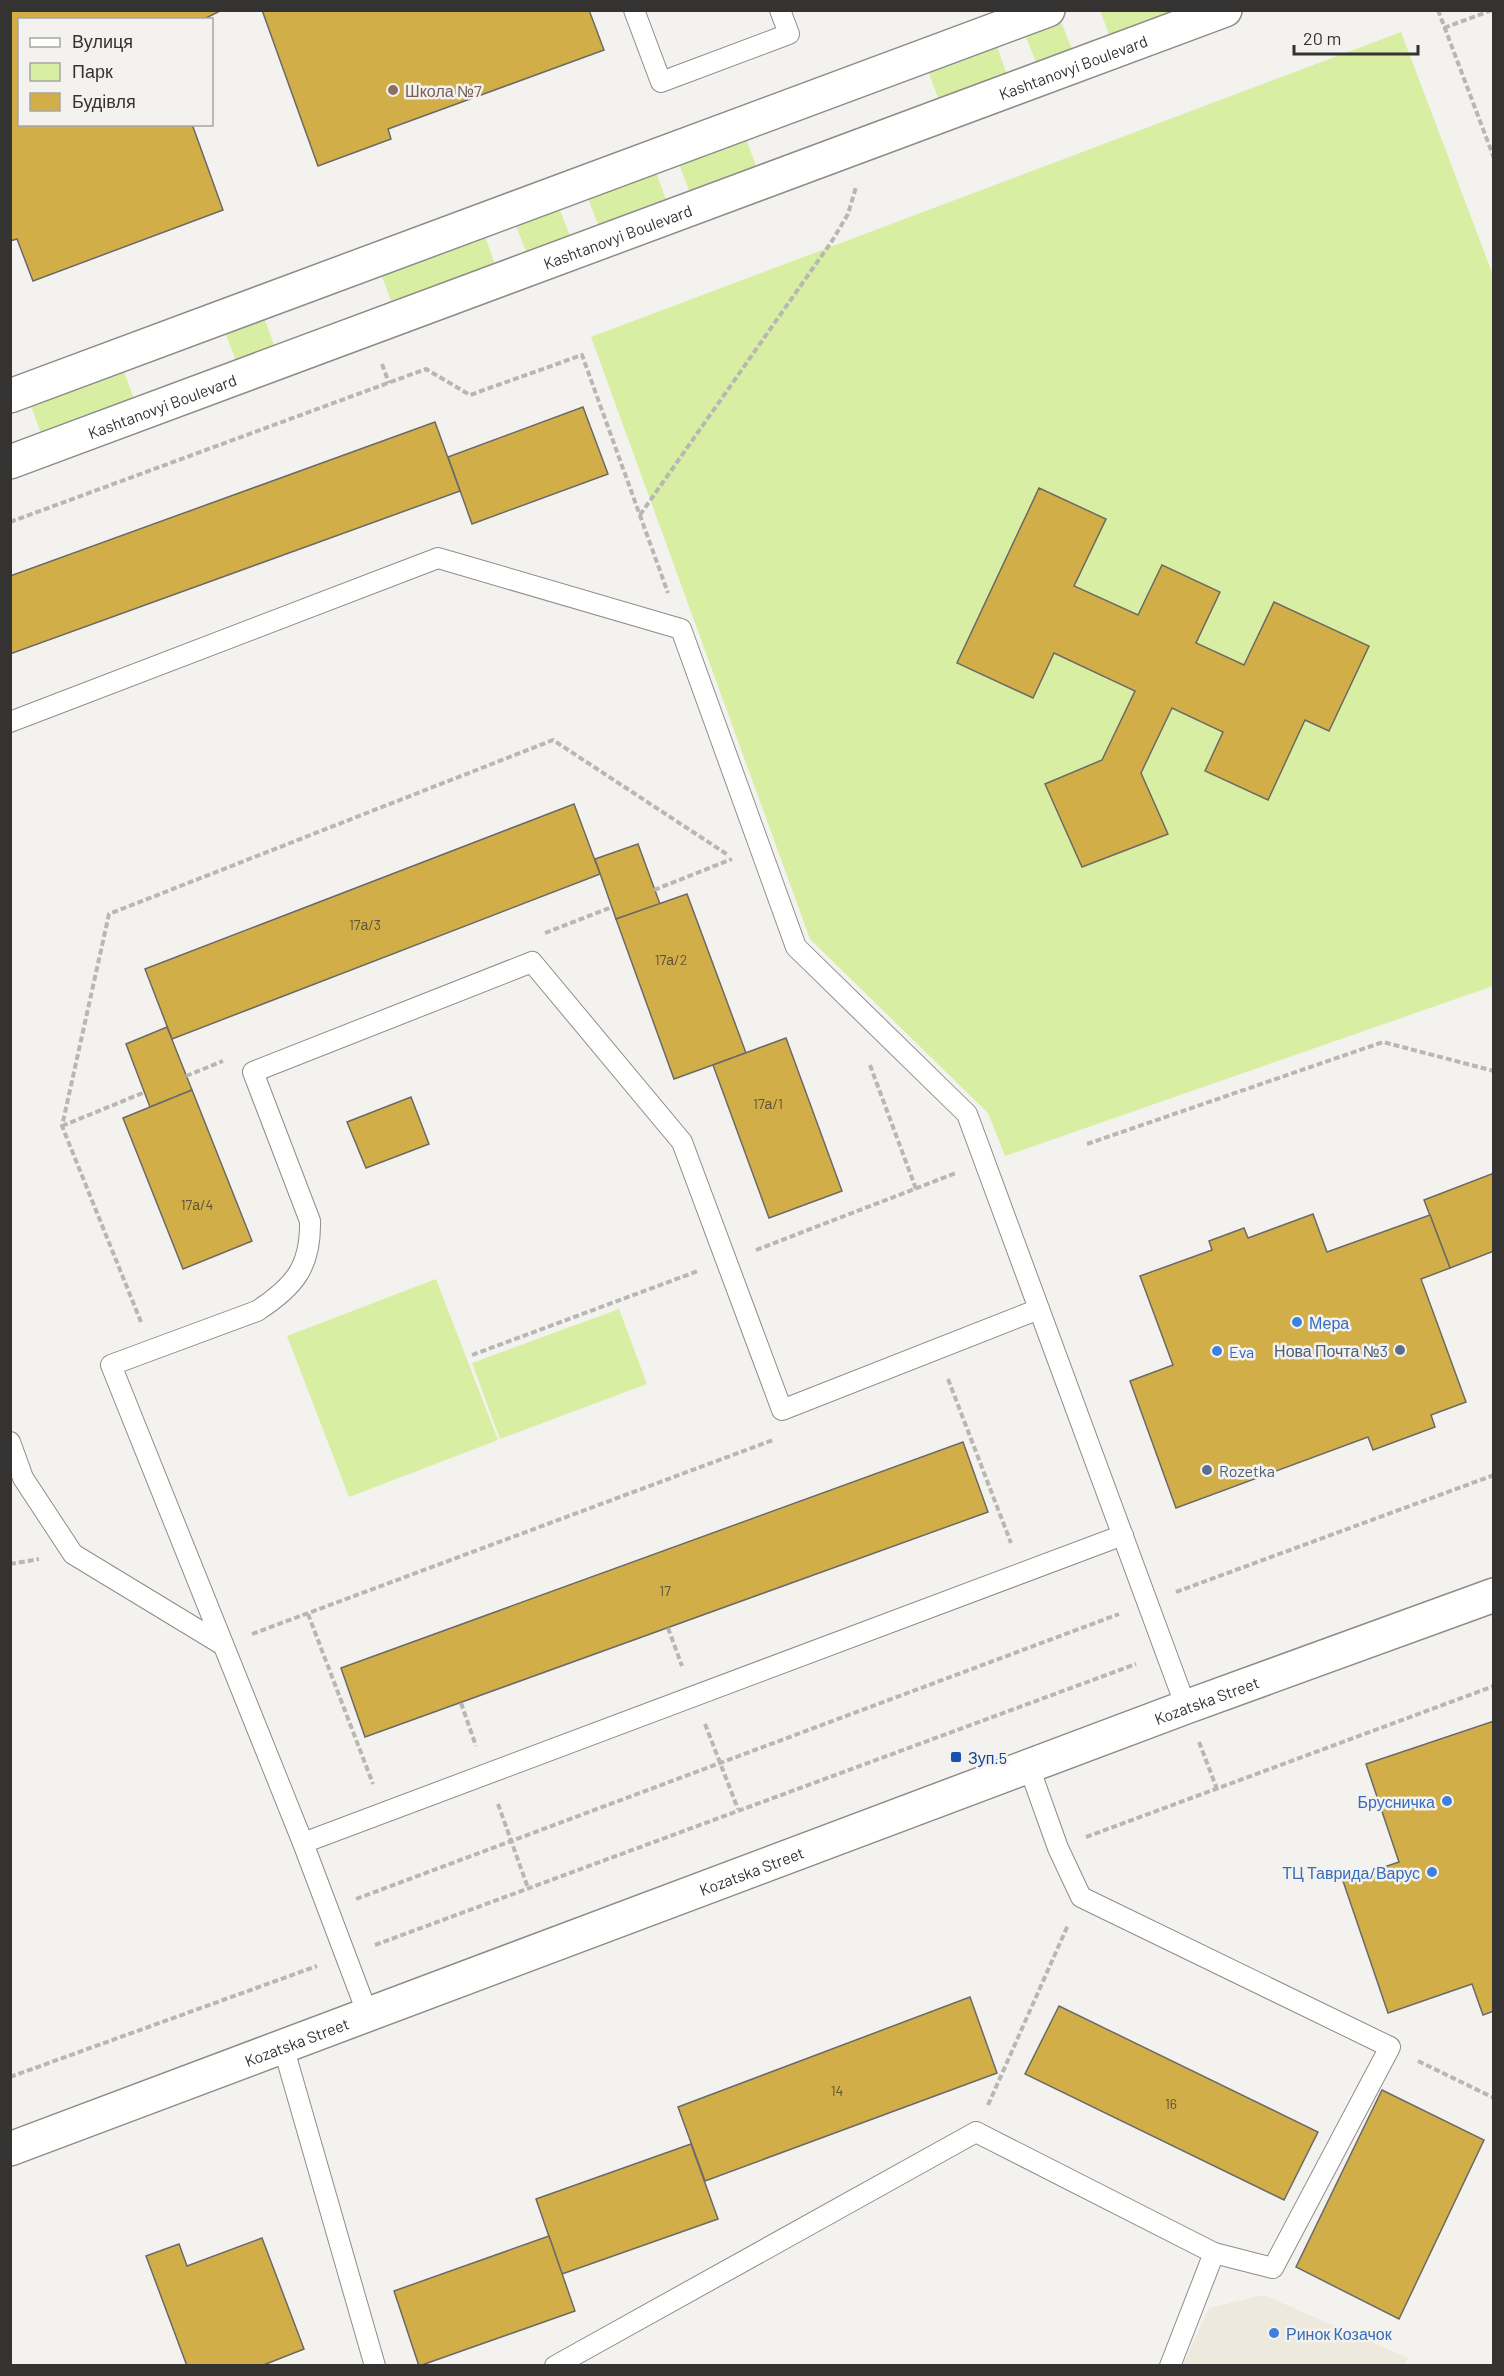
<svg xmlns="http://www.w3.org/2000/svg" width="1504" height="2376" font-family="Barlow,sans-serif">
<style>
.built{fill:#ede9dd}
.green{fill:#d8eea2}
.building{fill:#d2ae48;stroke:#6c6a67;stroke-width:1.5}
.lines{fill:none;stroke-linecap:round;stroke-linejoin:round}
.lane-casing{stroke:#8e8d89;stroke-width:22}
.street-casing{stroke:#8e8d89;stroke-width:36}
.secondary-casing{stroke:#8e8d89;stroke-width:36}
.path{stroke:#b9b7b4;stroke-width:4;stroke-dasharray:6 3;stroke-linecap:butt}
.lane{stroke:#fff;stroke-width:20}
.street{stroke:#fff;stroke-width:33}
.secondary{stroke:#fff;stroke-width:33}
.education-dot{fill:#8d6e63;stroke:#f4f2ee;stroke-width:2}
.shop-dot{fill:#3f7fe0;stroke:#f4f2ee;stroke-width:2}
.service-dot{fill:#5c6f8a;stroke:#f4f2ee;stroke-width:2}
.transit-dot{fill:#1a4fb4;stroke:#f4f2ee;stroke-width:2}
.labels{text-anchor:middle;dominant-baseline:central;stroke-width:5;stroke-linejoin:round;paint-order:stroke}
.number-label{font-size:14px;fill:#5c5237}
.street-label{font-size:16px;fill:#343331;stroke:#f4f2ee}
.education-label{font-size:16px;fill:#785e54;stroke:#f4f2ee;text-anchor:start}
.shop-label{font-size:16px;fill:#366cbe;stroke:#f4f2ee;text-anchor:start}
.service-label{font-size:16px;fill:#4e5e75;stroke:#f4f2ee;text-anchor:end}
.transit-label{font-size:16px;fill:#164399;stroke:#f4f2ee;text-anchor:start}
</style>
<rect width="100%" height="100%" fill="#f4f2ee"/>
<polygon class="built" points="1264,2295 1408,2358 1404,2365 1183,2365 1209,2308"/>
<g class="green">
<polygon points="1100,10 1190,11 1111,40"/>
<polygon points="1061,22 1074,54 1038,67 1025,35"/>
<polygon points="1401,32 1493,275 1493,986 1005,1156 988,1113 810,939 591,337"/>
<polygon points="997,46 1008,78 940,103 928,71"/>
<polygon points="746,139 758,171 691,196 679,164"/>
<polygon points="656,172 668,205 600,230 588,198"/>
<polygon points="559,208 572,241 528,256 515,224"/>
<polygon points="485,236 496,268 393,306 381,274"/>
<polygon points="264,317 276,350 237,364 225,332"/>
<polygon points="123,369 135,402 42,436 30,403"/>
<polygon points="436,1279 498,1440 349,1497 287,1336"/>
<polygon points="619,1309 647,1384 500,1439 472,1363"/>
</g>
<g class="building">
<polygon points="10,10 222,10 202,20 20,20 20,124 192,124 223,210 33,281 17,239 10,241"/>
<polygon points="262,10 589,10 604,50 388,129 391,139 318,166"/>
<polygon points="583,407 608,474 472,524 448,457"/>
<polygon points="435,422 460,491 10,654 10,576"/>
<polygon points="1039,488 1106,519 1074,586 1138,615 1162,565 1220,592 1196,643 1244,665 1274,602 1369,646 1329,731 1305,720 1268,800 1205,771 1223,732 1172,708 1141,773 1168,834 1082,867 1045,784 1102,760 1135,691 1054,653 1033,698 957,663"/>
<polygon points="574,804 600,874 172,1039 145,969"/>
<polygon points="638,844 660,904 616,919 595,859"/>
<polygon points="687,894 746,1053 674,1079 616,919"/>
<polygon points="167,1027 192,1090 150,1107 126,1044"/>
<polygon points="786,1038 842,1191 769,1218 713,1065"/>
<polygon points="192,1090 252,1241 183,1269 123,1118"/>
<polygon points="411,1097 429,1144 366,1168 347,1122"/>
<polygon points="1494,1173 1494,1251 1450,1268 1424,1200"/>
<polygon points="1313,1214 1327,1252 1430,1215 1450,1268 1421,1279 1466,1402 1431,1415 1435,1427 1373,1450 1368,1437 1176,1508 1130,1381 1173,1365 1140,1276 1212,1250 1209,1241 1244,1228 1248,1238"/>
<polygon points="963,1442 988,1512 365,1737 341,1668"/>
<polygon points="1494,1721 1494,2011 1483,2015 1472,1984 1388,2013 1343,1881 1399,1862 1366,1764"/>
<polygon points="970,1997 997,2073 705,2181 678,2107"/>
<polygon points="1059,2006 1318,2132 1284,2200 1025,2074"/>
<polygon points="1382,2090 1484,2140 1399,2319 1296,2267"/>
<polygon points="691,2144 718,2219 562,2274 536,2199"/>
<polygon points="549,2236 575,2311 419,2366 394,2291"/>
<polygon points="262,2238 304,2349 261,2366 187,2366 146,2256 179,2244 187,2266"/>
</g>
<g class="lines">
<defs>
<g id="lane">
<polyline points="634,10 661,82 789,34 780,10"/>
<polyline points="10,722 438,558 681,629 796,947 967,1114 1186,1707"/>
<polyline points="10,1442 23,1478 73,1554 223,1645"/>
<polyline points="1029,1767 1058,1848 1081,1897 1390,2047 1273,2268 1214,2253"/>
<polyline points="303,1843 1123,1535"/>
<path d="M368 2015 303 1843 111 1365 257 1311C294 1287 311 1267 310 1221L253 1072 532 962 682 1142 782 1410 1039 1309"/>
<polyline points="283,2046 375,2366"/>
<polyline points="555,2366 976,2132 1214,2253 1170,2366"/>
</g>
<g id="street">
<polyline points="10,396 1048,10"/>
<path id="s1" d="M10 462 1225 10"/>
</g>
<g id="secondary">
<path id="s2" d="M10 2149 1186 1707 1494 1595"/>
</g>
</defs>
<use href="#lane" class="lane-casing"/>
<use href="#street" class="street-casing"/>
<use href="#secondary" class="secondary-casing"/>
<g class="path">
<polyline points="1438,10 1494,158"/>
<polyline points="1444,28 1492,10"/>
<polyline points="382,364 389,383"/>
<polyline points="640,515 832,241 848,214 856,187"/>
<polyline points="10,522 426,369 470,395 582,355 668,593"/>
<polyline points="654,890 732,859"/>
<polyline points="545,933 612,907"/>
<polyline points="870,1065 916,1189"/>
<polyline points="186,1076 223,1061"/>
<polyline points="62,1126 145,1092"/>
<polyline points="1087,1144 1383,1042 1494,1071"/>
<polyline points="756,1250 956,1173"/>
<polyline points="141,1322 62,1126 109,914 553,740 728,855"/>
<polyline points="472,1355 698,1271"/>
<polyline points="948,1379 1011,1543"/>
<polyline points="10,1564 39,1559"/>
<polyline points="1176,1592 1494,1475"/>
<polyline points="308,1614 373,1784"/>
<polyline points="668,1628 682,1666"/>
<polyline points="252,1634 773,1440"/>
<polyline points="461,1703 476,1746"/>
<polyline points="705,1724 738,1809"/>
<polyline points="1199,1742 1217,1789"/>
<polyline points="498,1804 528,1888"/>
<polyline points="1086,1837 1494,1686"/>
<polyline points="356,1899 1119,1614"/>
<polyline points="375,1945 1136,1664"/>
<polyline points="1418,2061 1494,2098"/>
<polyline points="10,2077 317,1966"/>
<polyline points="988,2105 1068,1925"/>
</g>
<use href="#lane" class="lane"/>
<use href="#street" class="street"/>
<use href="#secondary" class="secondary"/>
</g>
<circle class="education-dot" cx="393" cy="90" r="6"/>
<g class="shop-dot">
<circle cx="1297" cy="1322" r="6"/>
<circle cx="1217" cy="1351" r="6"/>
<circle cx="1447" cy="1801" r="6"/>
<circle cx="1432" cy="1872" r="6"/>
<circle cx="1274" cy="2333" r="6"/>
</g>
<g class="service-dot">
<circle cx="1400" cy="1350" r="6"/>
<circle cx="1207" cy="1470" r="6"/>
</g>
<rect class="transit-dot" x="950" y="1751" width="12" height="12" rx="3"/>
<g class="labels">
<g class="number-label">
<text x="365" y="924">17а/3</text>
<text x="671" y="959">17а/2</text>
<text x="768" y="1103">17а/1</text>
<text x="197" y="1204">17а/4</text>
<text x="665" y="1590">17</text>
<text x="837" y="2090">14</text>
<text x="1171" y="2103">16</text>
</g>
<g class="street-label">
<text stroke="none"><textPath href="#s1" startOffset="1134">Kashtanovyi Boulevard</textPath></text>
<text stroke="none"><textPath href="#s1" startOffset="648">Kashtanovyi Boulevard</textPath></text>
<text stroke="none"><textPath href="#s1" startOffset="162">Kashtanovyi Boulevard</textPath></text>
<text stroke="none"><textPath href="#s2" startOffset="1278">Kozatska Street</textPath></text>
<text stroke="none"><textPath href="#s2" startOffset="792">Kozatska Street</textPath></text>
<text stroke="none"><textPath href="#s2" startOffset="306">Kozatska Street</textPath></text>
</g>
<g class="education-label">
<text x="405" y="90">Школа №7</text>
</g>
<g class="shop-label">
<text x="1309" y="1322">Мера</text>
<text x="1229" y="1351">Eva</text>
<text x="1435" y="1801" text-anchor="end">Брусничка</text>
<text x="1420" y="1872" text-anchor="end">ТЦ Таврида/Варус</text>
<text x="1286" y="2333">Ринок Козачок</text>
</g>
<g class="service-label">
<text x="1388" y="1350">Нова Почта №3</text>
<text x="1219" y="1470" text-anchor="start">Rozetka</text>
</g>
<g class="transit-label">
<text x="968" y="1757">Зуп.5</text>
</g>
</g>
<rect width="1504" height="2376" fill="none" stroke="#343331" stroke-width="24"/>
<rect x="18" y="18" width="195" height="108" fill="#f4f2ee" stroke="#a7a6a2" stroke-width="1.5"/>
<rect x="30" y="38" width="30" height="9" fill="#ffffff" stroke="#a7a6a2" stroke-width="1.5"/>
<text x="72" y="48" font-size="18" fill="#343331">Вулиця</text>
<rect x="30" y="63" width="30" height="18" fill="#d8eea2" stroke="#a7a6a2" stroke-width="1.5"/>
<text x="72" y="78" font-size="18" fill="#343331">Парк</text>
<rect x="30" y="93" width="30" height="18" fill="#d2ae48" stroke="#a7a6a2" stroke-width="1.5"/>
<text x="72" y="108" font-size="18" fill="#343331">Будівля</text>
<path d="M1294 45v9h124v-9" fill="none" stroke="#343331" stroke-width="3"/>
<text x="1303" y="45" font-size="18" fill="#343331" stroke="#f4f2ee" stroke-width="4.5" paint-order="stroke">20 m</text>
</svg>
